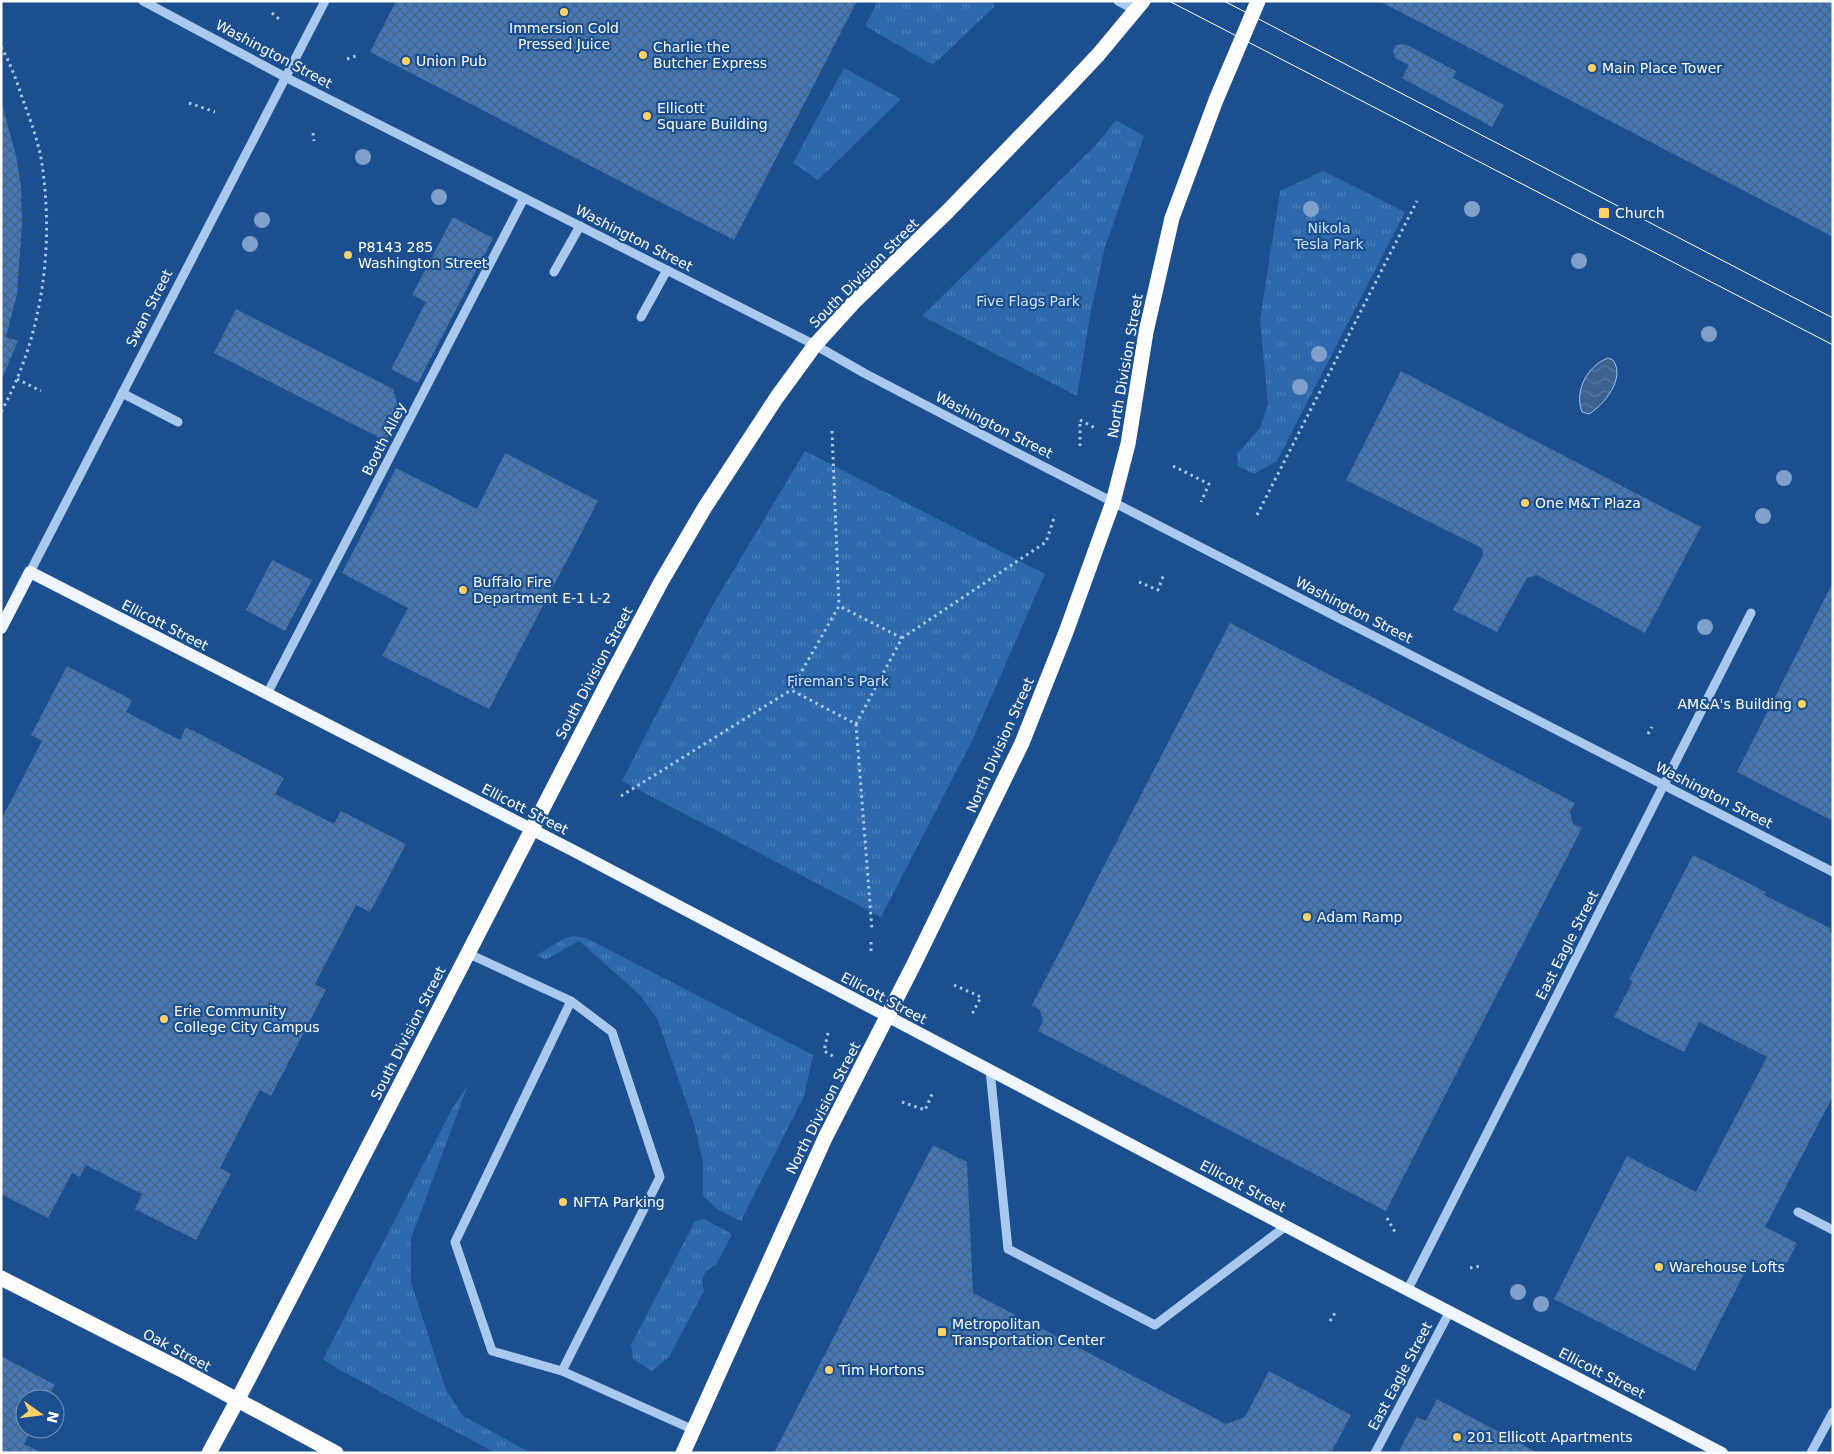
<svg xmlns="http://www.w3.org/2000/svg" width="1834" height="1454" font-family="'DejaVu Sans',sans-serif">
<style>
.grass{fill:url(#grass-tufts)}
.water{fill:url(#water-waves);stroke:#9cc4f0}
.building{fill:url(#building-cross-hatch)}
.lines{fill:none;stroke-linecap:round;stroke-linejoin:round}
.path{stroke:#a9c9ee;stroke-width:3;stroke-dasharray:2.5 4;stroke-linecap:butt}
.minor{stroke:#a9c9ee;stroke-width:9}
.major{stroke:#f0f6ff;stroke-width:12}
.highway{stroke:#fff;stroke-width:15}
.tram{stroke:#fff;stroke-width:1}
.tree{fill:#7ea0ca}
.poi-dot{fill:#ffd166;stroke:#1b4f8f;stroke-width:2}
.labels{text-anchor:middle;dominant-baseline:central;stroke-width:4.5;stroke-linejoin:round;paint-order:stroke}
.poi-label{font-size:14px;fill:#fff;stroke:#1b4f8f;text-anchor:start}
.street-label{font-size:14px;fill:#fff;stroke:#1b4f8f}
.park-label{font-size:14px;fill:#cfe3fa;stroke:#1b4f8f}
</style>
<defs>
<pattern id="grass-tufts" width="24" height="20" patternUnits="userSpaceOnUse" patternTransform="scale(1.25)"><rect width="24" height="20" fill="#2e69ad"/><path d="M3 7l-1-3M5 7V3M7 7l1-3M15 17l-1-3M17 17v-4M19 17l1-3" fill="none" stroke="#4d80b9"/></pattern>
<pattern id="water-waves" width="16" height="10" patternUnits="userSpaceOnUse" patternTransform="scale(1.25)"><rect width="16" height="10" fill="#3c6290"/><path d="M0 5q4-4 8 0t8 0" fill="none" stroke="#597aa1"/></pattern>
<pattern id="building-cross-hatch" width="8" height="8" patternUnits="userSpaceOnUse" patternTransform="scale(1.25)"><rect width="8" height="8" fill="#4478b7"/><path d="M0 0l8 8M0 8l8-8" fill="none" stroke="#486282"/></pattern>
</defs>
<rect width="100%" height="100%" fill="#1b4f8f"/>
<g class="grass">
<polygon points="878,1 992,1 994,7 933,65 865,26"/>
<polygon points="844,68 901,99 818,180 793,163"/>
<polygon points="1116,120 1144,136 1105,247 1090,316 1077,396 922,316 1095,146"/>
<polygon points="1323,171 1405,212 1277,461 1254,474 1238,466 1237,454 1260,428 1268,404 1260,320 1280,191"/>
<polygon points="805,451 1045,574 972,741 881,917 622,781 711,608"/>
<polygon points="574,936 586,938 813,1055 804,1096 741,1221 717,1209 703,1196 703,1162 694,1124 657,1018 639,994 579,941 545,960 537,955 565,938"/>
<polygon points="468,1085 411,1238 411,1282 446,1390 463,1416 531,1453 496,1453 338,1369 323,1359 453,1107"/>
<path d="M704 1219 732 1234 716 1265C704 1270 700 1277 704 1291L669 1357 652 1371 633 1359 631 1345 695 1221Z"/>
</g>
<path class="water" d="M1608 358 1613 360C1626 378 1604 405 1589 414L1582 412C1574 391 1587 366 1608 358Z"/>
<g class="building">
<polygon points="396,1 857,1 734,240 370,52"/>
<polygon points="1379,1 1833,1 1833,237 1639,136"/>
<polygon points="1405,44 1456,71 1453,78 1504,105 1492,127 1402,78 1409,65 1395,58 1393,51 1396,45"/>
<polygon points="2,104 16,156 21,186 22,224 17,294 6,337 18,341 1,381"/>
<polygon points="453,217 493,238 418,383 391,369 426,302 412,295"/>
<polygon points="236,309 393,389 400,413 386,441 214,353"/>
<polygon points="1401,371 1701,527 1645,633 1537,575 1527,578 1497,632 1453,610 1483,555 1483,551 1480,547 1346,480"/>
<polygon points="505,453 598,501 489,709 382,656 408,608 342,573 396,468 477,509"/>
<polygon points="272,560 312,580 285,631 246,610"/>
<polygon points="1833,582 1833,821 1737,772"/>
<polygon points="1230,623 1575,803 1570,812 1573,824 1582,828 1386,1211 1038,1031 1043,1021 1040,1010 1032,1005"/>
<polygon points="67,666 132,700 126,712 180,740 186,727 284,778 275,794 334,824 341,811 406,844 370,912 356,905 315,984 326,990 271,1096 260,1090 220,1168 231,1174 196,1240 135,1209 142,1194 86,1165 80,1177 72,1173 48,1218 1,1194 1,817 2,818 42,741 31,735"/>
<polygon points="1693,855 1766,892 1764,895 1832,929 1830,932 1833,934 1833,1096 1765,1227 1797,1243 1781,1275 1751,1260 1695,1371 1554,1299 1627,1156 1696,1192 1767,1057 1699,1022 1684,1052 1614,1017 1633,981 1629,980"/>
<polygon points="933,1145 967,1162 973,1293 1226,1424 1245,1417 1269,1371 1351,1415 1331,1453 774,1453"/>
<polygon points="1,1356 55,1385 47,1399 25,1399 25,1429 32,1429 24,1444 42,1453 1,1453"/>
<polygon points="1437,1399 1538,1453 1398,1453 1417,1417 1426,1421"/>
</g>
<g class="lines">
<g class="path">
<polyline points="272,13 279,19"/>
<path d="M1 47C11 64 17 82 23 100 30 119 37 138 41 158 55 243 43 336 1 412"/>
<polyline points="347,59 356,56"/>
<polyline points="189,103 215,112"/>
<polyline points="313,133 314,141"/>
<polyline points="17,379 41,391"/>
<polyline points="832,431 839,606"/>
<polyline points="1080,446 1080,420 1097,429"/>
<polyline points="1173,466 1209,484 1201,502"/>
<polyline points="1257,515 1417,201"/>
<polyline points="1139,582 1158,590 1164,574"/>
<polyline points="902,638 839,606 791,690 856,724 902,638 1046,542 1055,515"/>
<polyline points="856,724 872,930"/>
<polyline points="1648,734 1652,727"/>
<polyline points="621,796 791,690"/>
<polyline points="871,951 871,939"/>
<polyline points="954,985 981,997 972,1014"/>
<polyline points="828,1033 824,1051 836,1058"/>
<polyline points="902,1102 925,1110 933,1092"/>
<polyline points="1387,1218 1395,1232"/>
<polyline points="1470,1268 1480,1266"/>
<polyline points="1330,1321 1335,1313"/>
</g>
<g class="minor">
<polyline points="143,1 285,77 815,345 864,373 998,443 1833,872"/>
<polyline points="1118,1 1135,10"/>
<polyline points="554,272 580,226"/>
<polyline points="641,317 667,270"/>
<polyline points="122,393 178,422"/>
<polyline points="30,572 325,1"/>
<polyline points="267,694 524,198"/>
<polyline points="467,953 571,1001 612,1032 660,1177 562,1371"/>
<polyline points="571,1001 455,1242 492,1351 562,1371 694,1430"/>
<polyline points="990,1070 1008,1249 1155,1325 1286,1226"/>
<polyline points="1798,1212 1833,1230"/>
<polyline points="1408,1289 1751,613"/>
<polyline points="1375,1453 1450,1311"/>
<polyline points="1811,1453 1833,1412"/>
</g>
<polyline class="major" points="1,628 30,572 574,851 1367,1269 1722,1453"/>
<g class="highway">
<polyline points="1,1278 180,1369 336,1453"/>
<polyline points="209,1453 237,1401 609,680 661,582 705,507 777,397 815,345 855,301 948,211 1065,90 1098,55 1143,1"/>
<polyline points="683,1453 825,1138 913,966 1022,743 1066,632 1113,502 1128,444 1146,332 1172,218 1216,100 1258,1"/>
</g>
<g class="tram">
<polyline points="1169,1 1833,345"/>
<polyline points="1224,1 1833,318"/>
</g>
</g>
<g class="tree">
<circle cx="363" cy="157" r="8"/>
<circle cx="439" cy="197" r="8"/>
<circle cx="1311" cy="209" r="8"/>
<circle cx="1472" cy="209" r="8"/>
<circle cx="262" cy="220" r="8"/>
<circle cx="250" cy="244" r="8"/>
<circle cx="1579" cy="261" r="8"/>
<circle cx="1709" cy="334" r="8"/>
<circle cx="1319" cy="354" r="8"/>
<circle cx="1300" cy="387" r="8"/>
<circle cx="1784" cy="478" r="8"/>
<circle cx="1763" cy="516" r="8"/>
<circle cx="1705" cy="627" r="8"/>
<circle cx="1518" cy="1292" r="8"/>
<circle cx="1541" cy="1304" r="8"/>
</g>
<g class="poi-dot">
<circle cx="564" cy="12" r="5"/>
<circle cx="643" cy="55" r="5"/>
<circle cx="406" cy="61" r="5"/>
<circle cx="1592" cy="68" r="5"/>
<circle cx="647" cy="116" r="5"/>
<rect x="1598" y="207" width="12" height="12" rx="2.5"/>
<circle cx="348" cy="255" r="5"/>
<circle cx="1525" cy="503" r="5"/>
<circle cx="463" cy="590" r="5"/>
<circle cx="1802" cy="704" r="5"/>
<circle cx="1307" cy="917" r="5"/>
<circle cx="164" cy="1019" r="5"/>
<circle cx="563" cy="1202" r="5"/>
<circle cx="1659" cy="1267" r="5"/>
<rect x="937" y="1327" width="10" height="10" rx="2.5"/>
<circle cx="829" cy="1370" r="5"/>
<circle cx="1457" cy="1437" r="5"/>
</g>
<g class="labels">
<g class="poi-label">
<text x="564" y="28" text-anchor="middle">Immersion Cold<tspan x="564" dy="16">Pressed Juice</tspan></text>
<text x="653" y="47">Charlie the<tspan x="653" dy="16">Butcher Express</tspan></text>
<text x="416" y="61">Union Pub</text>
<text x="1602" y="68">Main Place Tower</text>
<text x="657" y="108">Ellicott<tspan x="657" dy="16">Square Building</tspan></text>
<text x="1615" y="213">Church</text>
<text x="358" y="247">P8143 285<tspan x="358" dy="16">Washington Street</tspan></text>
<text x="1535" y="503">One M&amp;T Plaza</text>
<text x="473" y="582">Buffalo Fire<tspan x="473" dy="16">Department E-1 L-2</tspan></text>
<text x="1792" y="704" text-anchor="end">AM&amp;A's Building</text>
<text x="1317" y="917">Adam Ramp</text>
<text x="174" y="1011">Erie Community<tspan x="174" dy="16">College City Campus</tspan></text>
<text x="573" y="1202">NFTA Parking</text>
<text x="1669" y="1267">Warehouse Lofts</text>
<text x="952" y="1324">Metropolitan<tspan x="952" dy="16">Transportation Center</tspan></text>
<text x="839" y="1370">Tim Hortons</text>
<text x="1467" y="1437">201 Ellicott Apartments</text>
</g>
<g class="street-label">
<text transform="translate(274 54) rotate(28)">Washington Street</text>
<text transform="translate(634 238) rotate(27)">Washington Street</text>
<text transform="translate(864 273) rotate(-45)">South Division Street</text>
<text transform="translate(149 308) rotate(-63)">Swan Street</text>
<text transform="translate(1125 366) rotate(-80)">North Division Street</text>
<text transform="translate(994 425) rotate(27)">Washington Street</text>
<text transform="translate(384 439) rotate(-63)">Booth Alley</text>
<text transform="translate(1354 610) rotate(27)">Washington Street</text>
<text transform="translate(165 625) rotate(27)">Ellicott Street</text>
<text transform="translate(594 673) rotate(-62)">South Division Street</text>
<text transform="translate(1000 745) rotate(-66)">North Division Street</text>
<text transform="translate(1714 795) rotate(27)">Washington Street</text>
<text transform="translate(525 809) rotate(27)">Ellicott Street</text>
<text transform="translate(1567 945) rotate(-63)">East Eagle Street</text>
<text transform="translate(884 998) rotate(28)">Ellicott Street</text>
<text transform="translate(408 1033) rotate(-63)">South Division Street</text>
<text transform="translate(823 1108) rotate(-63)">North Division Street</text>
<text transform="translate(1243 1186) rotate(28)">Ellicott Street</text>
<text transform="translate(177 1350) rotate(28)">Oak Street</text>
<text transform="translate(1602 1373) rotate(27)">Ellicott Street</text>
<text transform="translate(1400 1376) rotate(-62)">East Eagle Street</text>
</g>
<g class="park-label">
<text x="1329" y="228">Nikola<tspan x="1329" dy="16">Tesla Park</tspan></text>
<text x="1028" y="301">Five Flags Park</text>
<text x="838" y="681">Fireman's Park</text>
</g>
</g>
<rect width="1834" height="1454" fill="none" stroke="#ffffff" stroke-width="5"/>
<g transform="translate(40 1414) rotate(104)"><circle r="24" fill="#1b4f8f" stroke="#7695bc"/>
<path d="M0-4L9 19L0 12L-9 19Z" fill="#ffd166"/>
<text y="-8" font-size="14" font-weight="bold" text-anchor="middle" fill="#ffffff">N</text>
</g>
</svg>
